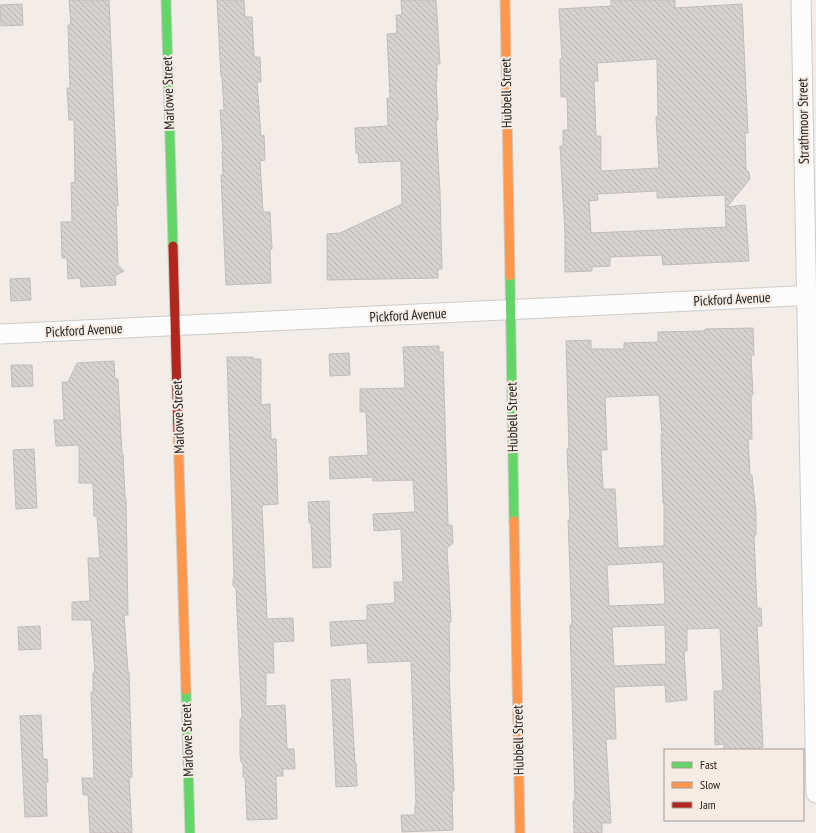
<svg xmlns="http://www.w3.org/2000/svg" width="816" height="833" font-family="'PT Sans Narrow',sans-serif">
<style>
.building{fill:url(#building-back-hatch);stroke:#c2bdba;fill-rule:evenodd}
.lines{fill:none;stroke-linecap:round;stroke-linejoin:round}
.street-casing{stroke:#cfcbc7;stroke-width:21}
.fast-casing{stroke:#cfcbc7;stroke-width:11}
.slow-casing{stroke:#cfcbc7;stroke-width:11}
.jam-casing{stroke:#cfcbc7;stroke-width:11}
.street{stroke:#fdfcfc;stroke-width:19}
.fast{stroke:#63d668;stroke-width:9}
.slow{stroke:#ff974d;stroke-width:9}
.jam{stroke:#b3261e;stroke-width:9}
.labels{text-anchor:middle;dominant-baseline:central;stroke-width:4;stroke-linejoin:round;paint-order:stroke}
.street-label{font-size:14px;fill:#24211e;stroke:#f6ece4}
</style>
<defs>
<pattern id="building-back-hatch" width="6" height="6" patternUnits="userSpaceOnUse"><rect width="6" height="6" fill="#d7d2d0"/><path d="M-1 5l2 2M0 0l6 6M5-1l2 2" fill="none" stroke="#b8b4b2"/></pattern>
</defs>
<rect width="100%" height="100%" fill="#f2ede8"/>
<g class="building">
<polygon points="69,0 109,0 118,206 116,206 118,265 124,271 115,276 116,285 81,287 80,278 68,279 67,258 62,258 61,222 72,222 71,183 75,182 74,120 69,120 67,88 70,88 68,25 71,25"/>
<polygon points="217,0 244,0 245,17 252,17 254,57 260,57 261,82 257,82 261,136 264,135 265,160 260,161 263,212 270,212 272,249 270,249 271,283 226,285 221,175 223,175 222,152 223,152 220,110 224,110 222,77 221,77"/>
<polygon points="401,0 436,0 440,64 437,64 437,81 436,81 438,120 436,120 440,193 442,269 438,269 438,278 327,280 327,234 340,233 402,204 401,161 359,163 358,153 356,153 355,128 388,126 387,98 390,98 387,34 397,33 396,15 402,15"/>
<path d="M611 0H675V8L742 4 748 133H745L746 170 749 172 750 179 727 207 745 205 749 261 663 265 662 255 610 257V266L592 267V271L565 272V233L560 146H563V130H568L567 97H561L560 59H562L559 9 611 6ZM657 59 658 117H656L659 168 601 171V136H596L594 81H598L597 63ZM657 191V198L725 195 726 227 591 233 589 201 598 200 597 194Z"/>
<polygon points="22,4 23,25 1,26 0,5"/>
<polygon points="30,278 31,300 11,301 10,279"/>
<path d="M753 328 754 355H751L753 395H751L752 439H748L750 475H752L756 513V535H754L757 608H761L762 626H757L763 747 759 748V750H724V744L715 745 714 691H723L720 628 687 629V651H684L687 700 666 702 665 685 614 687 616 739H606L611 823H602V833H574L573 801H575L570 625H572L568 520H570L567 449H569L566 341 591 340V349H624V343L658 342V332L705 331V329ZM659 395 662 435H661L663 503H664V546L618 548 615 489H603L601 450H607L605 397ZM663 562 665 604 609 606 607 565ZM665 625 666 664 614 666 612 627Z"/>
<polygon points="439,346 439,352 443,352 448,525 452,525 453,543 447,548 451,622 449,622 450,672 449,672 454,791 452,791 453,830 402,832 401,815 415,815 415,805 416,805 411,661 368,663 367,643 331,646 330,622 367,620 367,605 395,603 394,582 403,582 401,529 374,531 373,514 415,512 413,480 373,481 372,477 330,479 329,457 368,455 366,412 360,412 360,389 405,388 403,347"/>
<polygon points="349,353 350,375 330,376 329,354"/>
<polygon points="227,357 253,357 253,359 261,359 261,405 270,404 271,439 276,439 278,504 262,505 267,619 293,618 294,641 273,642 274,673 266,673 266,706 285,705 287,749 294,749 295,769 283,769 283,776 276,776 277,819 247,820 245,777 243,777 243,764 241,762 240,754 240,719 242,719 236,589 233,586 233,579 234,578"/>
<polygon points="114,361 115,379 118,379 122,454 123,454 125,498 126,498 128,615 124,615 128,672 129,672 132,777 129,777 132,833 90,833 88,795 83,795 82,778 94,778 91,692 93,692 93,673 95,673 91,620 72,620 72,602 90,601 88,558 100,558 97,516 94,516 93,483 79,483 79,445 56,446 54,420 64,420 62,382 68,382 77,363"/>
<polygon points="11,365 32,365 33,386 12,387"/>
<polygon points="34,449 37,508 16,509 13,450"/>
<polygon points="329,501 331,567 313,568 311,523 309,523 308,502"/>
<polygon points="40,626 41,649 19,650 18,627"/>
<polygon points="350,679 355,763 356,763 357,786 336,787 331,680"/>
<polygon points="41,715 43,759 47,759 48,782 46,782 47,816 25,817 20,716"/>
</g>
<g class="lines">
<defs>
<g id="street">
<polyline points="801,0 816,793"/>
<polyline points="0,334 816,295"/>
</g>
<g id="fast">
<polyline points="166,0 173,246"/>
<polyline points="510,276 514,521"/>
<polyline points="186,690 190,833"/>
</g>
<g id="slow">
<polyline points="505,0 510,276"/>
<polyline points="178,432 186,690"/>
<polyline points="514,521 520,833"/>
</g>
<polyline id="jam" points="173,246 178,432"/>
</defs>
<use href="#street" class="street-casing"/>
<use href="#fast" class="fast-casing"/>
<use href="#slow" class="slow-casing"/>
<use href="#jam" class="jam-casing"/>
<use href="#street" class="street"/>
<use href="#fast" class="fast"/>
<use href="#slow" class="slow"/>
<use href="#jam" class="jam"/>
</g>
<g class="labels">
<g class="street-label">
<text transform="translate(168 93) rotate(-92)">Marlowe Street</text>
<text transform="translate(506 93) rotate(-91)">Hubbell Street</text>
<text transform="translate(803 121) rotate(-91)">Strathmoor Street</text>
<text transform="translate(732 299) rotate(-3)">Pickford Avenue</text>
<text transform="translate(408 315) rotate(-3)">Pickford Avenue</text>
<text transform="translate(84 330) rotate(-3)">Pickford Avenue</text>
<text transform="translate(178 417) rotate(-92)">Marlowe Street</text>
<text transform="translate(512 417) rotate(-91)">Hubbell Street</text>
<text transform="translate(187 740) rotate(-92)">Marlowe Street</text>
<text transform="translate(518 740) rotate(-91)">Hubbell Street</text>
</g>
</g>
<rect x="664" y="749" width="140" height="72" fill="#f6ece4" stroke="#a29b95"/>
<rect x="672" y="762" width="20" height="6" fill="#63d668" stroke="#a29b95"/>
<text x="700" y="769" font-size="12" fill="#24211e">Fast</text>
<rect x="672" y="782" width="20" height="6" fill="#ff974d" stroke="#a29b95"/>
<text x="700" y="789" font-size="12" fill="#24211e">Slow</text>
<rect x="672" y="802" width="20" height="6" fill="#b3261e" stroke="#a29b95"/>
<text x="700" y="809" font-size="12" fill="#24211e">Jam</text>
</svg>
